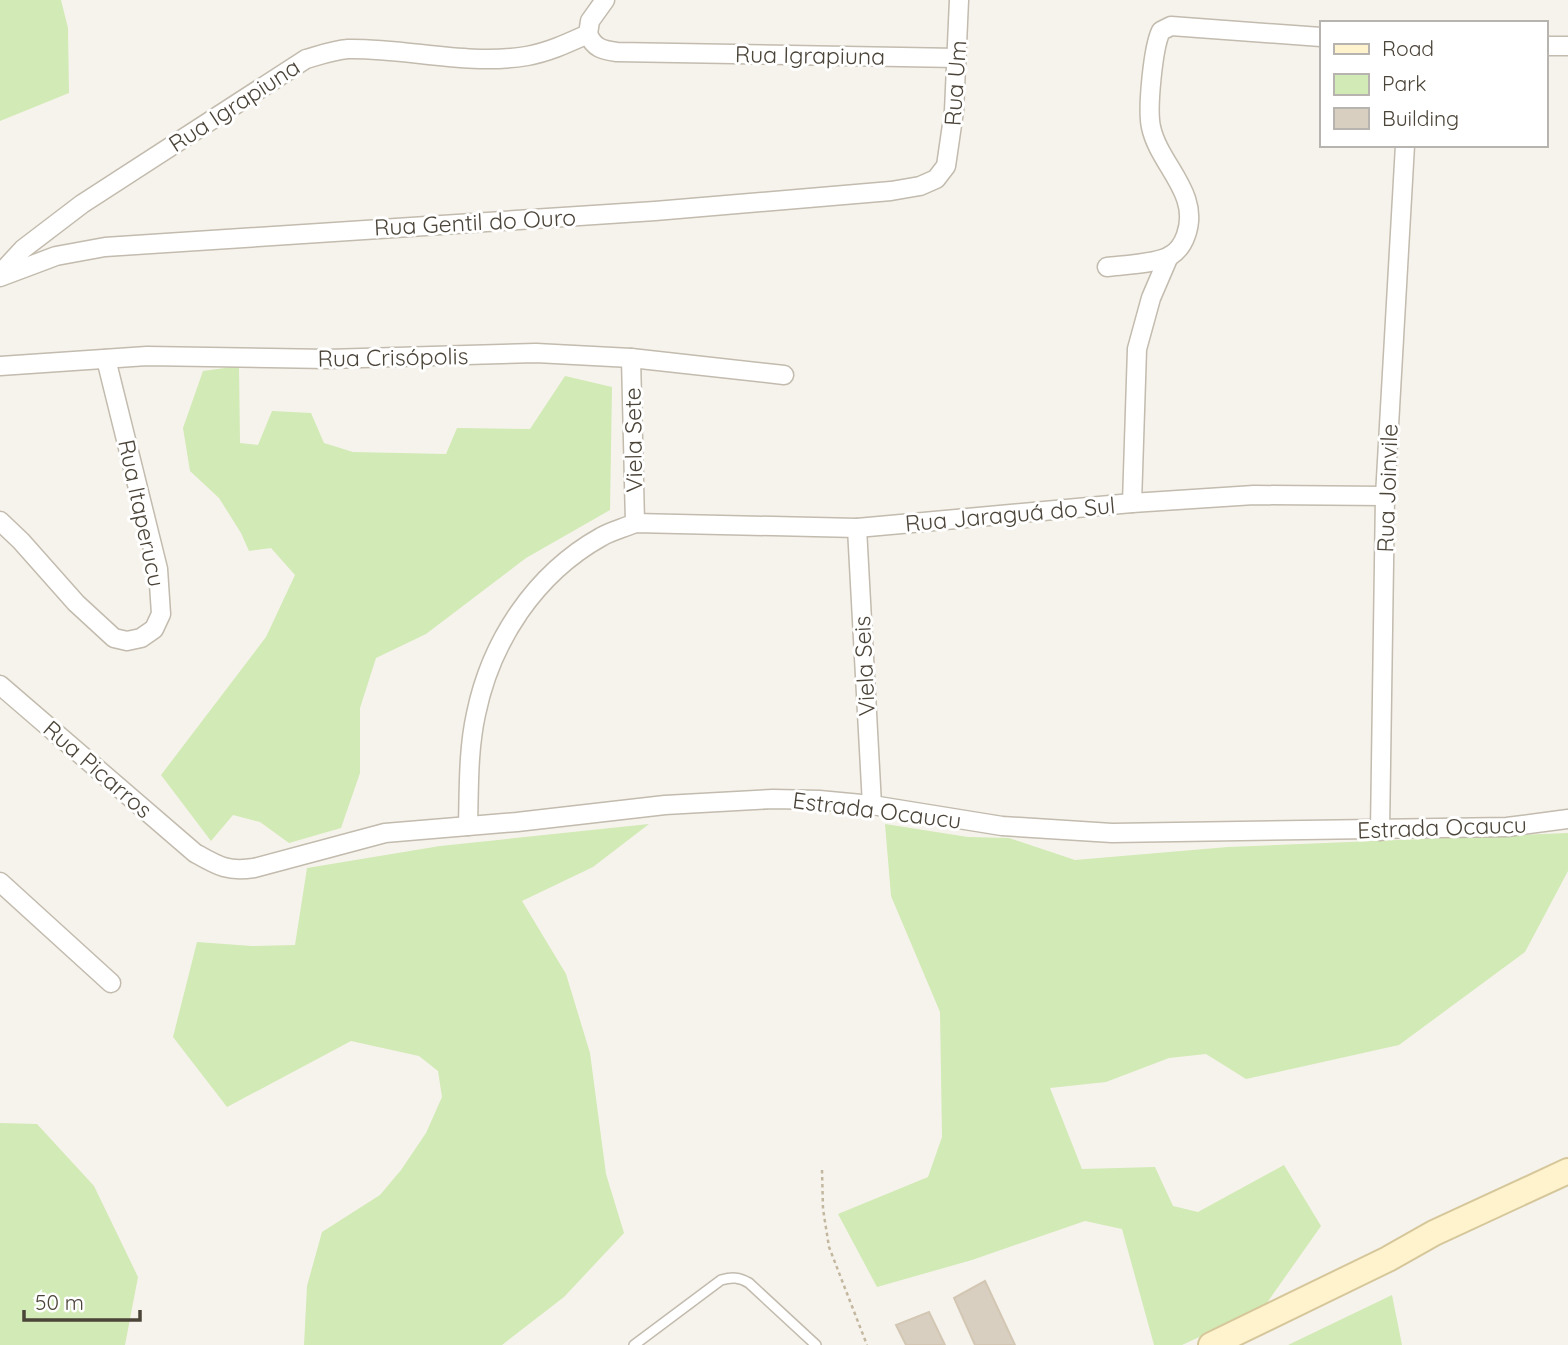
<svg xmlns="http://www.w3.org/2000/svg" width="1568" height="1345" font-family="Quicksand,sans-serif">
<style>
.green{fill:#d2eab5}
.building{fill:#d8cfc1;stroke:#d3c7b4;stroke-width:2}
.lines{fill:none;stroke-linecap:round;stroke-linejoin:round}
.service-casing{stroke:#c2bbae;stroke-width:12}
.minor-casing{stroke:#c2bbae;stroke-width:21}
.secondary-casing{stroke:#d6c79b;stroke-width:28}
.path{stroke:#c4b79f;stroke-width:2.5;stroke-dasharray:3.5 3.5;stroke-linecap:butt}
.service{stroke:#fff;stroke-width:9}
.minor{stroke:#fff;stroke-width:18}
.secondary{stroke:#fff3cd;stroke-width:24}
.labels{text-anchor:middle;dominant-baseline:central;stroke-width:6;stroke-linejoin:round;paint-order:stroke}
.street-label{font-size:23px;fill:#4b4439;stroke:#fff}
</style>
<rect width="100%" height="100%" fill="#f6f3ec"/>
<g class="green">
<polygon points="0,0 61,0 68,28 69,93 0,121"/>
<polygon points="239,366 240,443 258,445 272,411 311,413 324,443 353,452 446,454 457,428 530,429 565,376 612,387 610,510 526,558 426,634 376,658 360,708 360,773 341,828 289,843 260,822 233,815 211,841 161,775 266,637 295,575 271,548 249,551 241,533 219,498 190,471 183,428 203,371"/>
<polygon points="649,824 593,867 522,901 566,974 590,1053 606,1174 624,1233 564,1297 502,1345 304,1345 307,1286 322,1232 380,1195 401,1170 426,1133 442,1097 438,1071 419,1056 351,1041 227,1107 173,1037 197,942 252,946 295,945 307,868 440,846"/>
<polygon points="885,824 968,837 1009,838 1075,860 1228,847 1568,833 1568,871 1525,952 1399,1045 1246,1079 1206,1054 1169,1058 1106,1082 1050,1088 1082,1169 1155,1167 1173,1206 1198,1212 1284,1165 1321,1226 1264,1307 1182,1345 1154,1345 1122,1229 1085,1221 972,1260 877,1287 838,1214 928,1177 942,1137 940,1012 891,896"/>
<polygon points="0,1123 37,1124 94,1186 138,1277 125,1345 0,1345"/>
<polygon points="1392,1295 1402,1345 1288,1345"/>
</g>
<g class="building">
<polygon points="985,1281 1015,1345 975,1345 954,1298"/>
<polygon points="929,1312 945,1345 906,1345 896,1325"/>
</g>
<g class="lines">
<defs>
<path id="service" d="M634 1345 721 1280C732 1277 739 1277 749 1283L816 1345"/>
<g id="minor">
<path d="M588 34C594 48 602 50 617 52L957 58"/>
<polyline points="1545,46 1568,46"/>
<path d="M1107 267C1124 265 1155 264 1170 256 1178 251 1183 244 1186 235 1201 193 1159 165 1151 127 1147 109 1153 47 1161 31L1171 26 1321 37"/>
<path d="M0 274 23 249 82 204 306 59C320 55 334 50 348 49 408 48 467 66 527 56 549 52 568 43 588 34L590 21 605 0"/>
<polyline points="0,277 56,256 105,247 655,211 891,191 920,186 936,179 946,166 954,111 959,0"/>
<polyline points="631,358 635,523"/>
<polyline points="0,366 147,356 327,359 536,353 631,358 784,375"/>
<polyline points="1132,503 1137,349 1151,298 1169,256"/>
<polyline points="0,521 21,541 76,603 114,638 127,641 141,638 154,629 161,614 158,569 106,359"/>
<polyline points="857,528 872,805"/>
<path d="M0 685 195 853C218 866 227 872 254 868L385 833 517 822 665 805 773 799 819 800 872 805 1002 826 1112 833 1507 827 1568 819"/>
<path d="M468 826C469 789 468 750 476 714 491 641 535 574 601 537 611 531 624 528 635 523L857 528 1132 503 1254 495 1385 496"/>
<polyline points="1380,831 1385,496 1405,145"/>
<polyline points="0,882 111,983"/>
</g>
<polyline id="secondary" points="1211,1345 1388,1259 1434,1233 1568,1171"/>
</defs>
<use href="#service" class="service-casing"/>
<use href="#minor" class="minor-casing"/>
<use href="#secondary" class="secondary-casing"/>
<polyline class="path" points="822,1170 823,1209 829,1247 867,1345"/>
<use href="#service" class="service"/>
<use href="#minor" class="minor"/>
<use href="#secondary" class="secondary"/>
</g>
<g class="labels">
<g class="street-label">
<text transform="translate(810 55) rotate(1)">Rua Igrapiuna</text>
<text transform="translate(955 83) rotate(-86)">Rua Um</text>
<text transform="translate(234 105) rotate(-33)">Rua Igrapiuna</text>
<text transform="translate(475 222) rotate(-3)">Rua Gentil do Ouro</text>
<text transform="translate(393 357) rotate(-1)">Rua Crisópolis</text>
<text transform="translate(633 440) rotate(-91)">Viela Sete</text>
<text transform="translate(1387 488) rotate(-88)">Rua Joinvile</text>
<text transform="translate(142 513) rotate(78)">Rua Itaperucu</text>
<text transform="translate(1010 514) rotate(-5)">Rua Jaraguá do Sul</text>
<text transform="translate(864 666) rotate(-93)">Viela Seis</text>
<text transform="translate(98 769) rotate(41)">Rua Picarros</text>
<text transform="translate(877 810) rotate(7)">Estrada Ocaucu</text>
<text transform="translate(1442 827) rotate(-2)">Estrada Ocaucu</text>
</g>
</g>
<rect x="1320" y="21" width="228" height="126" fill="#ffffff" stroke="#b7b4b0" stroke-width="2"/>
<rect x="1334" y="44" width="35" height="10" fill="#fff3cd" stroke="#b7b4b0" stroke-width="2"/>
<text x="1382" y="56" font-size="21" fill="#4b4439">Road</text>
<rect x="1334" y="74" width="35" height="21" fill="#d2eab5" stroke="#b7b4b0" stroke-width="2"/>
<text x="1382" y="91" font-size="21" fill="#4b4439">Park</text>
<rect x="1334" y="108" width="35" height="21" fill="#d8cfc1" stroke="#b7b4b0" stroke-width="2"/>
<text x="1382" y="126" font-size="21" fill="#4b4439">Building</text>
<path d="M24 1310v10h116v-10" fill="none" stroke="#4b4439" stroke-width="3.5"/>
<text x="35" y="1310" font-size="21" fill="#4b4439" stroke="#ffffff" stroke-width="5" paint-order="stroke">50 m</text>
</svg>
